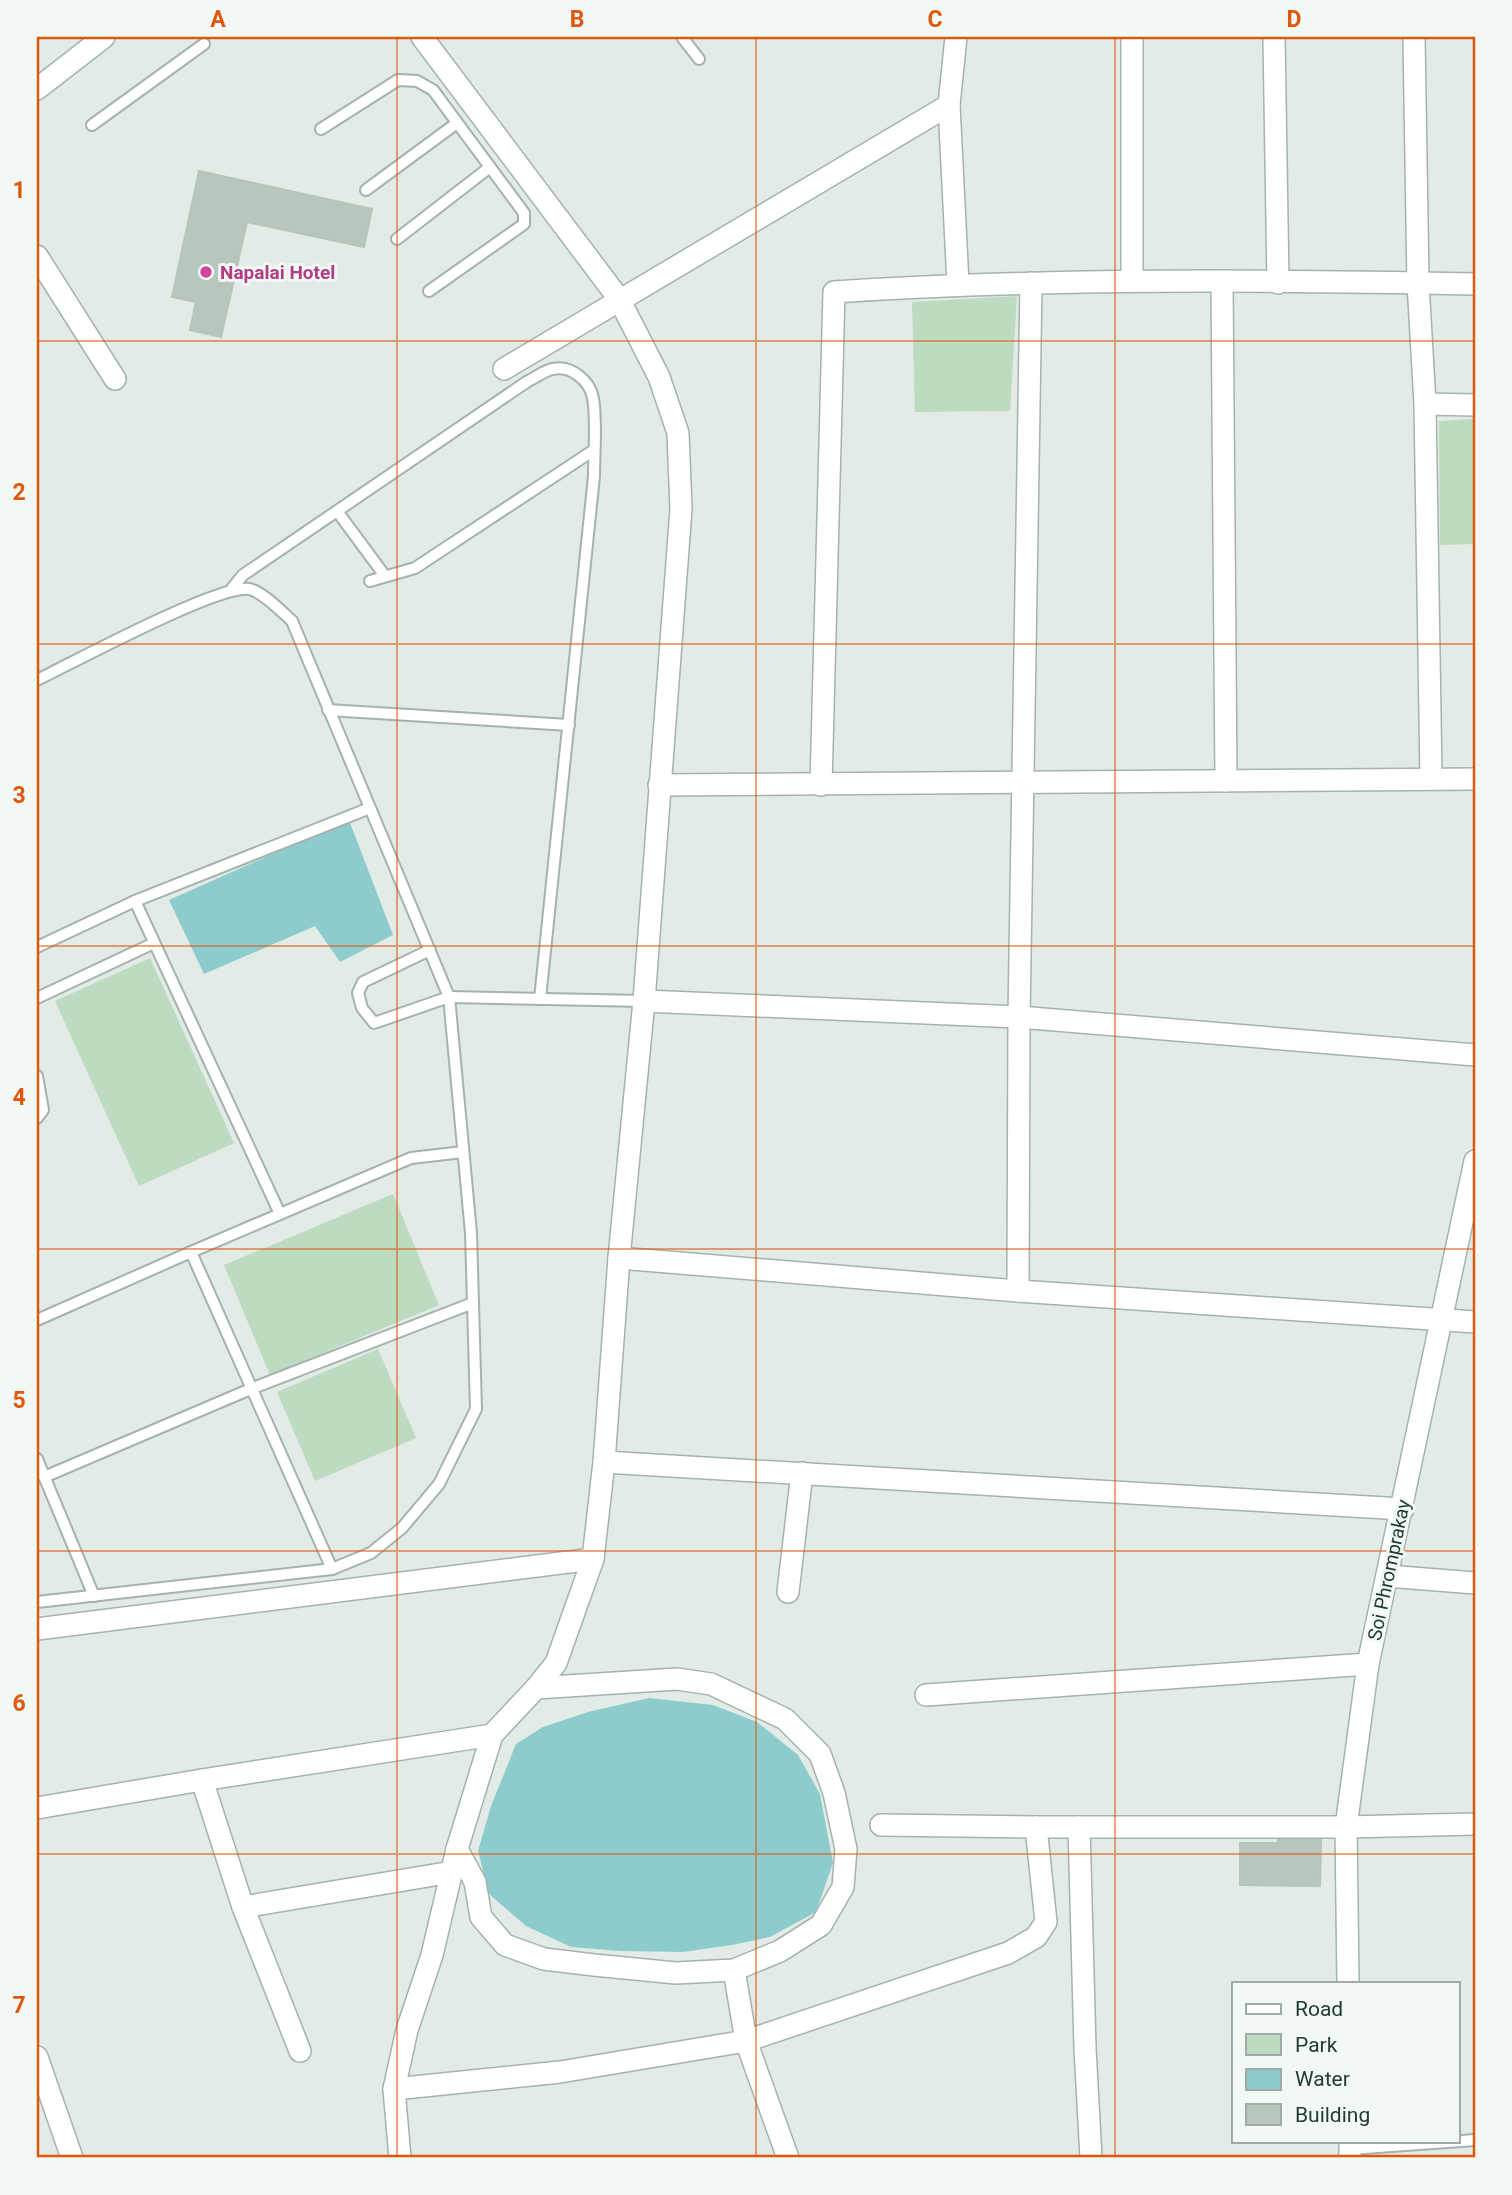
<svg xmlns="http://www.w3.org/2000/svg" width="1512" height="2195" font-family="Roboto,sans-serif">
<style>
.green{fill:#bcdbc0}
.water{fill:#8dcccd}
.building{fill:#b8c6be;stroke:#b5c5bc;stroke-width:2}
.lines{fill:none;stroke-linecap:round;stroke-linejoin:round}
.lane-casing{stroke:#a5b3ac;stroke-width:14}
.street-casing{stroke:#a5b3ac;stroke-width:24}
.secondary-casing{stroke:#a1b6ac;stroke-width:24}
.lane{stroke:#fff;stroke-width:10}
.street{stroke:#fff;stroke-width:21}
.secondary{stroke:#fff;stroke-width:21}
.grid{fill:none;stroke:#de580e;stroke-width:2;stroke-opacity:0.55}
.hotel-dot{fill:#d1479c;stroke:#f2f8f4;stroke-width:2.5}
.labels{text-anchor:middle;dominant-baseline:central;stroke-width:6;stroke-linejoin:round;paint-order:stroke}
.hotel-label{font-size:19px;font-weight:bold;fill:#b23c85;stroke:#f2f8f4;text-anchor:start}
.street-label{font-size:19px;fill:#233b31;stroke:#f2f8f4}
.neatline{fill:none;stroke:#de580e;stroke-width:2.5}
.grid-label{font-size:23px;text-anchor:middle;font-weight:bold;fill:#de580e}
</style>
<rect width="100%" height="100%" fill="#e2ebe6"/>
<g class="green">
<polygon points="1017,296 1010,411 915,412 912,302"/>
<polygon points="1475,419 1475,544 1440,545 1439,421"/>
<polygon points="150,958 234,1143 139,1186 55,1001"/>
<polygon points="393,1194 439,1305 270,1375 224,1265"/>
<polygon points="378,1349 416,1438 315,1481 277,1392"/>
</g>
<g class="water">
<polygon points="349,820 393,935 340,962 315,926 204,974 169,900"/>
<polygon points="649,1698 713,1705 757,1722 798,1755 820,1794 833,1863 816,1912 770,1937 732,1945 683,1952 620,1951 571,1947 526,1926 489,1894 478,1851 491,1806 516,1744 543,1727 588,1712"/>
</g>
<g class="building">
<polygon points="199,171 372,209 364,247 247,222 221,337 190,330 196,302 172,297"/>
<polygon points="1278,1840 1321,1840 1320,1886 1240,1885 1240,1843 1277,1843"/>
</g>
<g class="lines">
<defs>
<g id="lane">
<polyline points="682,37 699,59"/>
<polyline points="92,125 204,44"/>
<polyline points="321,129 398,80 417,81 433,90 524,213 524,224 429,291"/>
<polyline points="366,190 457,123"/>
<polyline points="397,239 490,167"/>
<polyline points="337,511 385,576"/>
<polyline points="370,581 415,568 594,450"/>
<path d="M230 591 243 575 528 381C535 378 545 370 553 369 571 365 590 381 593 398 597 423 594 451 594 476L540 999"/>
<path d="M37 680C72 663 219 584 249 589 262 591 282 612 292 621L449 997 471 1233 476 1409 439 1484 402 1528 371 1553 332 1569 37 1602"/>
<polyline points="328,710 569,725"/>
<polyline points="135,901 280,1214"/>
<polyline points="37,947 135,901 370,808"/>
<polyline points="430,950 363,982 358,993 362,1008 374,1023 449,997 644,1001"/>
<polyline points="37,998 154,943"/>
<polyline points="37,1076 43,1110 37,1118"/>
<polyline points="37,1320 191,1252"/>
<polyline points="37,1459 94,1596"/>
<polyline points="44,1477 253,1388 473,1303"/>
<polyline points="332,1569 191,1252 411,1158 463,1152"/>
<polyline points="1350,2149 1475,2140"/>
</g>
<g id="street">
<polyline points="956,37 949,105 958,284"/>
<polyline points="1132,37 1132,280"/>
<polyline points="1274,37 1278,283"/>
<polyline points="1414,37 1418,283 1425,404 1431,778"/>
<polyline points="37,256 115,379"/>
<polyline points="1222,282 1226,781"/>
<polyline points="504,369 949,105"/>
<polyline points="1425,404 1475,405"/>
<polyline points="659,785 1475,779"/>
<path d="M821 785 834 292C1048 278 1262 280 1475 284"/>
<polyline points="644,1001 1019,1017 1475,1055"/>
<polyline points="619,1258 1018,1291 1475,1322"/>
<polyline points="1018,1291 1019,1017 1031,283"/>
<polyline points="604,1462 1403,1509"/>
<polyline points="1387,1576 1475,1583"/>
<polyline points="788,1592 802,1473"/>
<polyline points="37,1629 593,1559"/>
<polyline points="926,1695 1368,1664"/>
<polyline points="202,1780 243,1907 300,2051"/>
<polyline points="37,1808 202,1780 492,1735"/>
<polyline points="881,1825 1036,1827"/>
<polyline points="1079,1827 1085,2048 1091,2158"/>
<polyline points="457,1849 475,1882 481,1917 505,1945 544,1959 594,1965 676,1973 734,1970 780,1951 821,1925 843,1887 846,1849 834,1793 820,1754 785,1719 711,1684 677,1679 536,1688"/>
<polyline points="243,1907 452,1872"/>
<polyline points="734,1970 746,2041 788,2158"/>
<polyline points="37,2057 72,2158"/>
<polyline points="394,2089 560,2072 746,2041 1008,1953 1036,1937 1046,1922 1036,1827 1346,1827 1475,1824"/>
<polyline points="400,2158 394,2089 407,2030 432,1955 457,1849 492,1735 536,1688 556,1663 593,1559 604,1462 619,1258 644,1001 681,509 678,433 659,377 619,299 422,37"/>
</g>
<g id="secondary">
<polyline points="37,89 104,37"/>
<polyline points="1348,1983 1346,1827 1368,1664 1475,1161"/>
<polyline points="1350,2141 1350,2158"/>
</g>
</defs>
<use href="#lane" class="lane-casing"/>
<use href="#street" class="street-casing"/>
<use href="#secondary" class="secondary-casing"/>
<use href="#lane" class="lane"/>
<use href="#street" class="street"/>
<use href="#secondary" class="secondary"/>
</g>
<path class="grid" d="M397 37V2158M756 37V2158M1115 37V2158M37 341H1475M37 644H1475M37 946H1475M37 1249H1475M37 1551H1475M37 1854H1475"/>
<circle class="hotel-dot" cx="206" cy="272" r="7"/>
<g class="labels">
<g class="hotel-label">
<text x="220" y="272">Napalai Hotel</text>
</g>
<g class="street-label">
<text transform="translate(1389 1570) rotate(-78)">Soi Phromprakay</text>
</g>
</g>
<rect width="1512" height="2195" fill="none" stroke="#f2f8f4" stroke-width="77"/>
<rect x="1232" y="1982" width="228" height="161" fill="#f2f8f4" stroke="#9faca6" stroke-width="2"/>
<rect x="1246" y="2004" width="35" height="10" fill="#ffffff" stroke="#9faca6" stroke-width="2"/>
<text x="1295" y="2016" font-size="21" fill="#233b31">Road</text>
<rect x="1246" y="2034" width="35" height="21" fill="#bcdbc0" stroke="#9faca6" stroke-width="2"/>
<text x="1295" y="2052" font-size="21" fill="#233b31">Park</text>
<rect x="1246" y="2069" width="35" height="21" fill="#8dcccd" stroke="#9faca6" stroke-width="2"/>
<text x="1295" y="2086" font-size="21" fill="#233b31">Water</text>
<rect x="1246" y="2104" width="35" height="21" fill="#b8c6be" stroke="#9faca6" stroke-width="2"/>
<text x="1295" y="2122" font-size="21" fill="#233b31">Building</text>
<rect x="38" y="38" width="1436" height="2118" class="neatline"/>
<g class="grid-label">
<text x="218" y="27">A</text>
<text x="577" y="27">B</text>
<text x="935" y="27">C</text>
<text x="1294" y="27">D</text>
<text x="19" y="198">1</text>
<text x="19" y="500">2</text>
<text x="19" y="803">3</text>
<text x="19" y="1105">4</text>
<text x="19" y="1408">5</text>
<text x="19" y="1711">6</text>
<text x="19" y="2013">7</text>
</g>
</svg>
